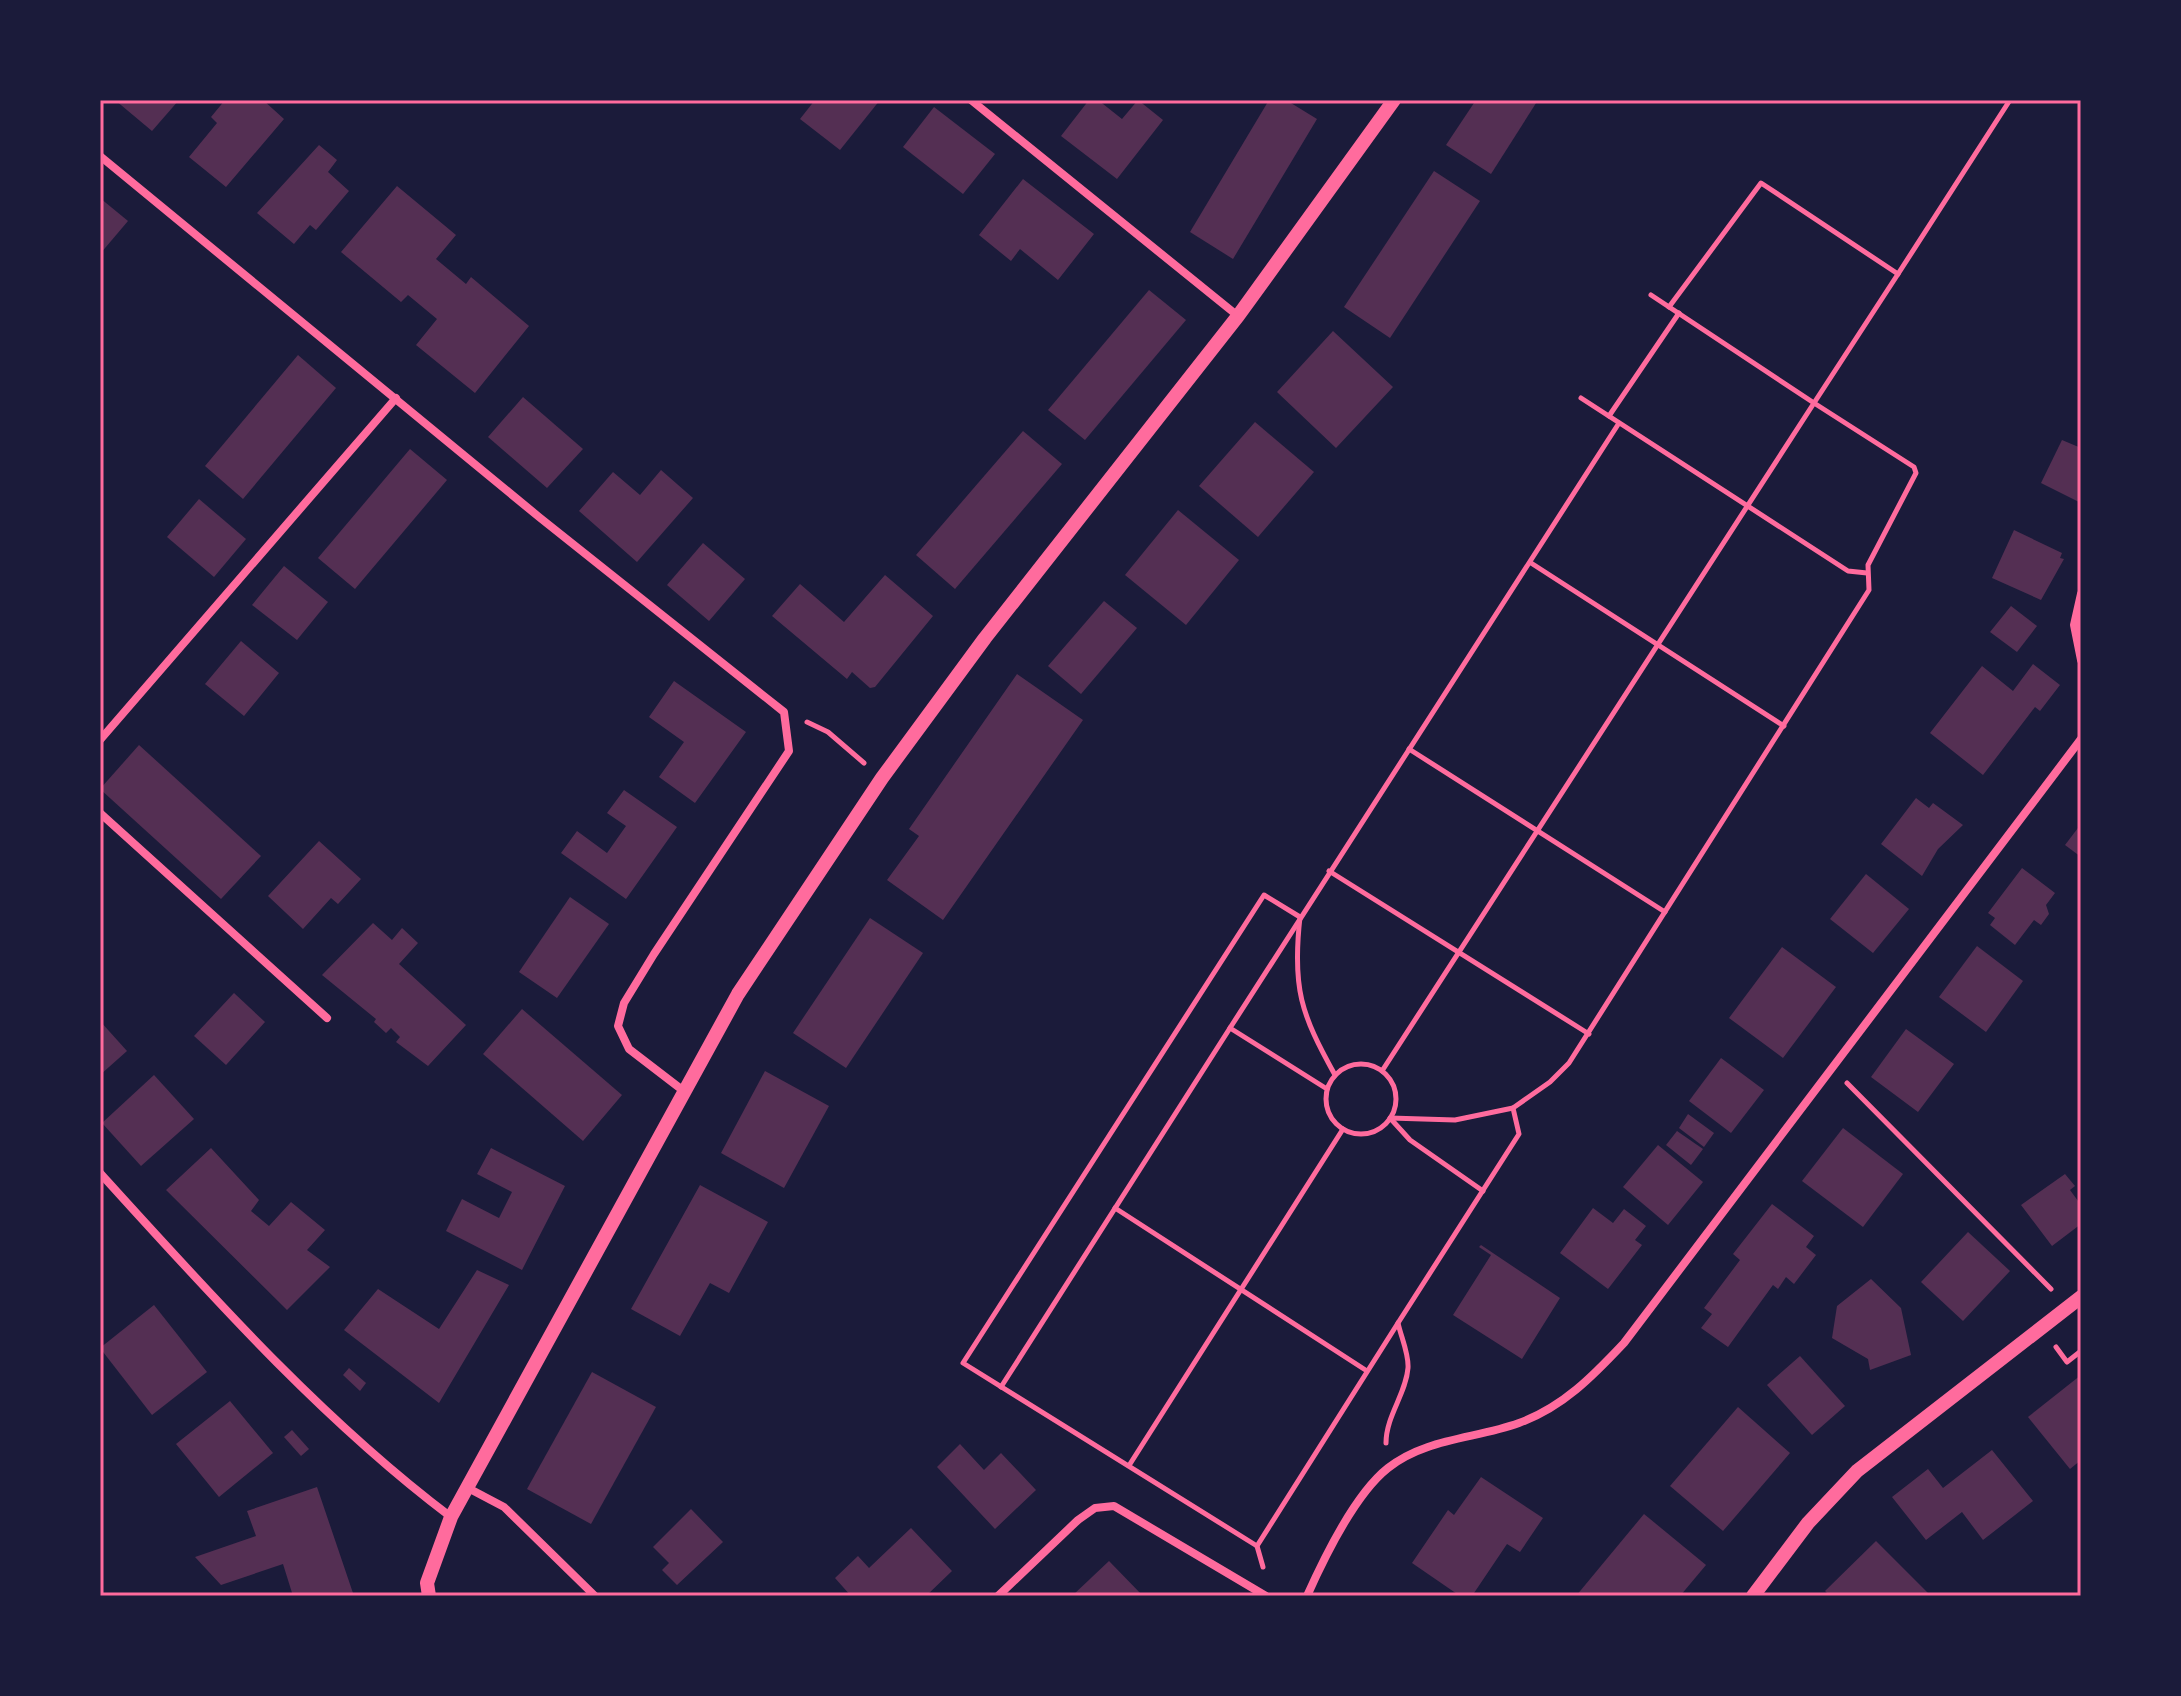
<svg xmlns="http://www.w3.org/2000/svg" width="2181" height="1696" font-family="'Roboto Serif',serif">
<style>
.building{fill:#542f53}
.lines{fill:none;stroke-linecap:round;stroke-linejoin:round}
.path{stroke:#ff6b9d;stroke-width:5}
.minor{stroke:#ff6b9d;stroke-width:8}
.tertiary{stroke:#ff6b9d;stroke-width:14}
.neatline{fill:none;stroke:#ff6b9d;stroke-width:3}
</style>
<rect width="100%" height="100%" fill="#1b1b3a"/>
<g class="building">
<polygon points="115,100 179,100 152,131"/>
<polygon points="225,100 263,100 284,119 226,187 189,157 217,123 211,117"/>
<polygon points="815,100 880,100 840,150 800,119"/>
<polygon points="1089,100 1098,100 1122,119 1138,100 1163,120 1117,179 1061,136"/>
<polygon points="1269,100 1286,100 1317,119 1233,259 1190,232"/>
<polygon points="1476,100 1538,100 1491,174 1446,145"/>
<polygon points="934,107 995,154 963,194 903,147"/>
<polygon points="319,145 337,160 328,172 349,191 316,230 310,225 294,244 257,213"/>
<polygon points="1434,171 1480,201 1390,338 1344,307"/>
<polygon points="1023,179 1094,234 1058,280 1020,249 1011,261 979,235"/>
<polygon points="397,186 456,235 436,259 466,284 471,277 529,326 475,393 416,345 437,319 408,295 401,302 341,252"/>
<polygon points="100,198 128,221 100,254"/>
<polygon points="1149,290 1186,320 1085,440 1048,410"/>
<polygon points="1333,331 1393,387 1336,448 1277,392"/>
<polygon points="298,355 336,388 243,499 205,466"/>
<polygon points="523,397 583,449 547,488 488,437"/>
<polygon points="1255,422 1314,472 1258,537 1199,486"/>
<polygon points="1023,431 1062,464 955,589 916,555"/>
<polygon points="2062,440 2081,448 2081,503 2041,483"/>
<polygon points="410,449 447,480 355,589 318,558"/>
<polygon points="661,470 693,498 637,562 579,511 613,472 640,495"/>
<polygon points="199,499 246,539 214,577 167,537"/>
<polygon points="1178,510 1239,560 1186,625 1125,575"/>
<polygon points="2014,530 2062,553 2060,558 2064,559 2041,600 1992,578"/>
<polygon points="703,543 745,579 709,621 667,585"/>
<polygon points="284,566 328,602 297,640 252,605"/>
<polygon points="885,575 933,616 875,687 870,688 852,672 847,679 772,616 800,584 844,622"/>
<polygon points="1104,601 1137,628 1081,694 1048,666"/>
<polygon points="2011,606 2037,626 2017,652 1990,632"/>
<polygon points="241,641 279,673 244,716 205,684"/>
<polygon points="2033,664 2060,685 2040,711 2035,707 1983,775 1930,733 1982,666 2013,691"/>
<polygon points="1017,674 1083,720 943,920 887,880 919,836 909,829"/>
<polygon points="674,681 746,732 695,803 659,777 684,742 649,717"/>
<polygon points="139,745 261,856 221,899 100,789"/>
<polygon points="624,790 677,827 626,899 561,853 577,831 607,853 626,826 607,813"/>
<polygon points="1916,798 1929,808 1933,803 1963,825 1938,849 1922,876 1881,844"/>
<polygon points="2081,824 2081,857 2065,845"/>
<polygon points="319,841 361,879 338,904 331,898 303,929 268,896"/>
<polygon points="2022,868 2055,893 2046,905 2049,914 2041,925 2034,920 2015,945 1990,925 1995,918 1988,913"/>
<polygon points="1866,874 1909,909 1873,953 1830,919"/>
<polygon points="570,897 609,924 557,998 519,972"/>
<polygon points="870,918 923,953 846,1068 793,1033"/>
<polygon points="373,923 392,940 402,928 418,943 399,964 466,1025 428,1066 396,1042 400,1037 391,1028 386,1033 374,1022 376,1019 322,975"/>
<polygon points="1977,946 2023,981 1986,1032 1939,997"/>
<polygon points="1782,947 1836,987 1783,1058 1729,1018"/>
<polygon points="234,993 265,1022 226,1065 194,1036"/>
<polygon points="522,1009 622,1095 583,1141 483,1054"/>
<polygon points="100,1021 127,1051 100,1075"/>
<polygon points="1906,1029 1954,1064 1918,1112 1871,1077"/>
<polygon points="1721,1058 1764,1090 1731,1133 1689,1101"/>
<polygon points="765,1071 829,1106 784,1188 721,1153"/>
<polygon points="154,1075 194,1119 141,1166 102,1123"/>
<polygon points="1688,1114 1714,1133 1704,1147 1679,1128"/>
<polygon points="1843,1128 1903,1174 1863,1227 1802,1181"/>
<polygon points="1677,1131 1703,1149 1691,1165 1666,1145"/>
<polygon points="1658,1145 1703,1182 1668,1225 1623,1187"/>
<polygon points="211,1148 259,1200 251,1211 269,1226 291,1202 325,1230 307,1250 330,1267 287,1310 166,1190"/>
<polygon points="491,1148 565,1186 522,1270 446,1231 462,1199 499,1218 512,1192 477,1174"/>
<polygon points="2065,1174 2075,1186 2070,1190 2081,1205 2081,1224 2052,1246 2021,1205"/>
<polygon points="700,1185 768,1222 729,1293 710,1283 680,1336 631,1309"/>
<polygon points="1772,1204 1814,1236 1806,1247 1816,1255 1794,1284 1786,1277 1778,1289 1773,1285 1728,1347 1701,1328 1712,1314 1704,1308 1740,1260 1733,1254"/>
<polygon points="1593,1208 1613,1223 1624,1209 1646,1226 1635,1240 1642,1245 1608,1289 1560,1253"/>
<polygon points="1968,1232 2010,1271 1963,1321 1921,1282"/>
<polygon points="1481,1245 1560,1298 1522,1359 1453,1315 1491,1255 1479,1247"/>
<polygon points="477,1270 509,1285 439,1403 344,1330 378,1289 439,1329"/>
<polygon points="1871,1279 1901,1308 1911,1355 1870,1370 1868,1359 1832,1338 1837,1306"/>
<polygon points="154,1305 207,1372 152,1415 100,1348"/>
<polygon points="1800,1356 1845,1406 1812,1435 1767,1385"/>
<polygon points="349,1368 366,1383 360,1391 343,1375"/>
<polygon points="592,1372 656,1407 591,1524 527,1489"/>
<polygon points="2081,1375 2081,1460 2070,1469 2028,1417"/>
<polygon points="230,1401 273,1453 219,1497 176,1444"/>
<polygon points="1738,1407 1790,1453 1723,1531 1670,1486"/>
<polygon points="292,1430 309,1449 301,1456 284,1437"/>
<polygon points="960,1444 984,1470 1001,1453 1036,1490 995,1529 937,1467"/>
<polygon points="1992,1450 2033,1501 1983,1540 1962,1512 1926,1540 1892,1497 1928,1469 1943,1488"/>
<polygon points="1481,1477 1543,1518 1520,1552 1507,1544 1472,1596 1460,1596 1412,1563 1448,1510 1454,1515"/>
<polygon points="317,1487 354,1596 293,1596 283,1564 221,1585 195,1557 256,1536 247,1511"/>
<polygon points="691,1509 723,1542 677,1585 662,1570 669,1563 653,1547"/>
<polygon points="1644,1514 1706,1565 1680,1596 1576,1596"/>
<polygon points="911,1528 952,1571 926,1596 851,1596 835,1578 858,1556 869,1568"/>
<polygon points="1876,1541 1931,1596 1830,1596 1825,1591"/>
<polygon points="1109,1561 1143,1596 1072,1596"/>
</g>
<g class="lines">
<g class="path">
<polyline points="1669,307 1761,183 1898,274 2010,100"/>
<polyline points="1581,398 1848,571 1867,573"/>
<polyline points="1609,416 1679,313"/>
<polyline points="1531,563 1784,726"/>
<polyline points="807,722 828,732 864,763"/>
<polyline points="1409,749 1665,912"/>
<polyline points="1329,871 1589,1034"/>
<circle cx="1361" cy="1099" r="35"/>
<polyline points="1382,1071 1814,403 1651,295"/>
<path d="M1335 1075C1301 1014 1292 988 1300 917L1264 895 963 1363 1257 1546 1398 1323"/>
<polyline points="1847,1083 2051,1289"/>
<polyline points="1327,1089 1230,1028 1619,423"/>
<polyline points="1390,1118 1455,1120 1513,1108"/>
<polyline points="1390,1118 1410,1140 1483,1191"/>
<polyline points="1115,1208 1367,1371"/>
<polyline points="2056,1347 2067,1362 2081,1351"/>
<polyline points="1001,1387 1230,1028"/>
<path d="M1386 1443C1386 1416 1406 1394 1408 1368 1409 1354 1401 1337 1398 1323L1519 1134 1513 1108 1550 1082 1569 1063 1869 590 1868 565 1916 473 1914 467 1814 403 1898 274"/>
<polyline points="1130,1464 1343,1129"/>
<polyline points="1257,1546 1263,1567"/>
</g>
<g class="minor">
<polyline points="971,100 1238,316"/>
<polyline points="100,156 539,517 784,712 789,751 654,954 624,1003 618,1026 629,1049 685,1092"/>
<polyline points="2081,594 2074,625 2081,660"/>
<polyline points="100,740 396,398"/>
<polyline points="100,813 327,1018"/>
<path d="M100 1173C210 1294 321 1419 451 1517"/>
<polyline points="468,1488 504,1507 595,1596"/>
<polyline points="998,1596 1078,1520 1095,1508 1114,1506 1266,1596"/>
<path d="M1307 1596C1324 1558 1355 1494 1388 1468 1426 1438 1475 1439 1519 1423 1563 1407 1593 1376 1624 1343L2081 739"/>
</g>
<g class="tertiary">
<polyline points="429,1596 427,1583 451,1517 738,994 882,778 985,638 1238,316 1394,100"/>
<polyline points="1753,1596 1808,1523 1857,1471 2081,1297"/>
</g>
</g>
<rect width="2181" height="1696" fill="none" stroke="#1b1b3a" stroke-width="204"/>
<rect x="102" y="102" width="1977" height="1492" class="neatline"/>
</svg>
